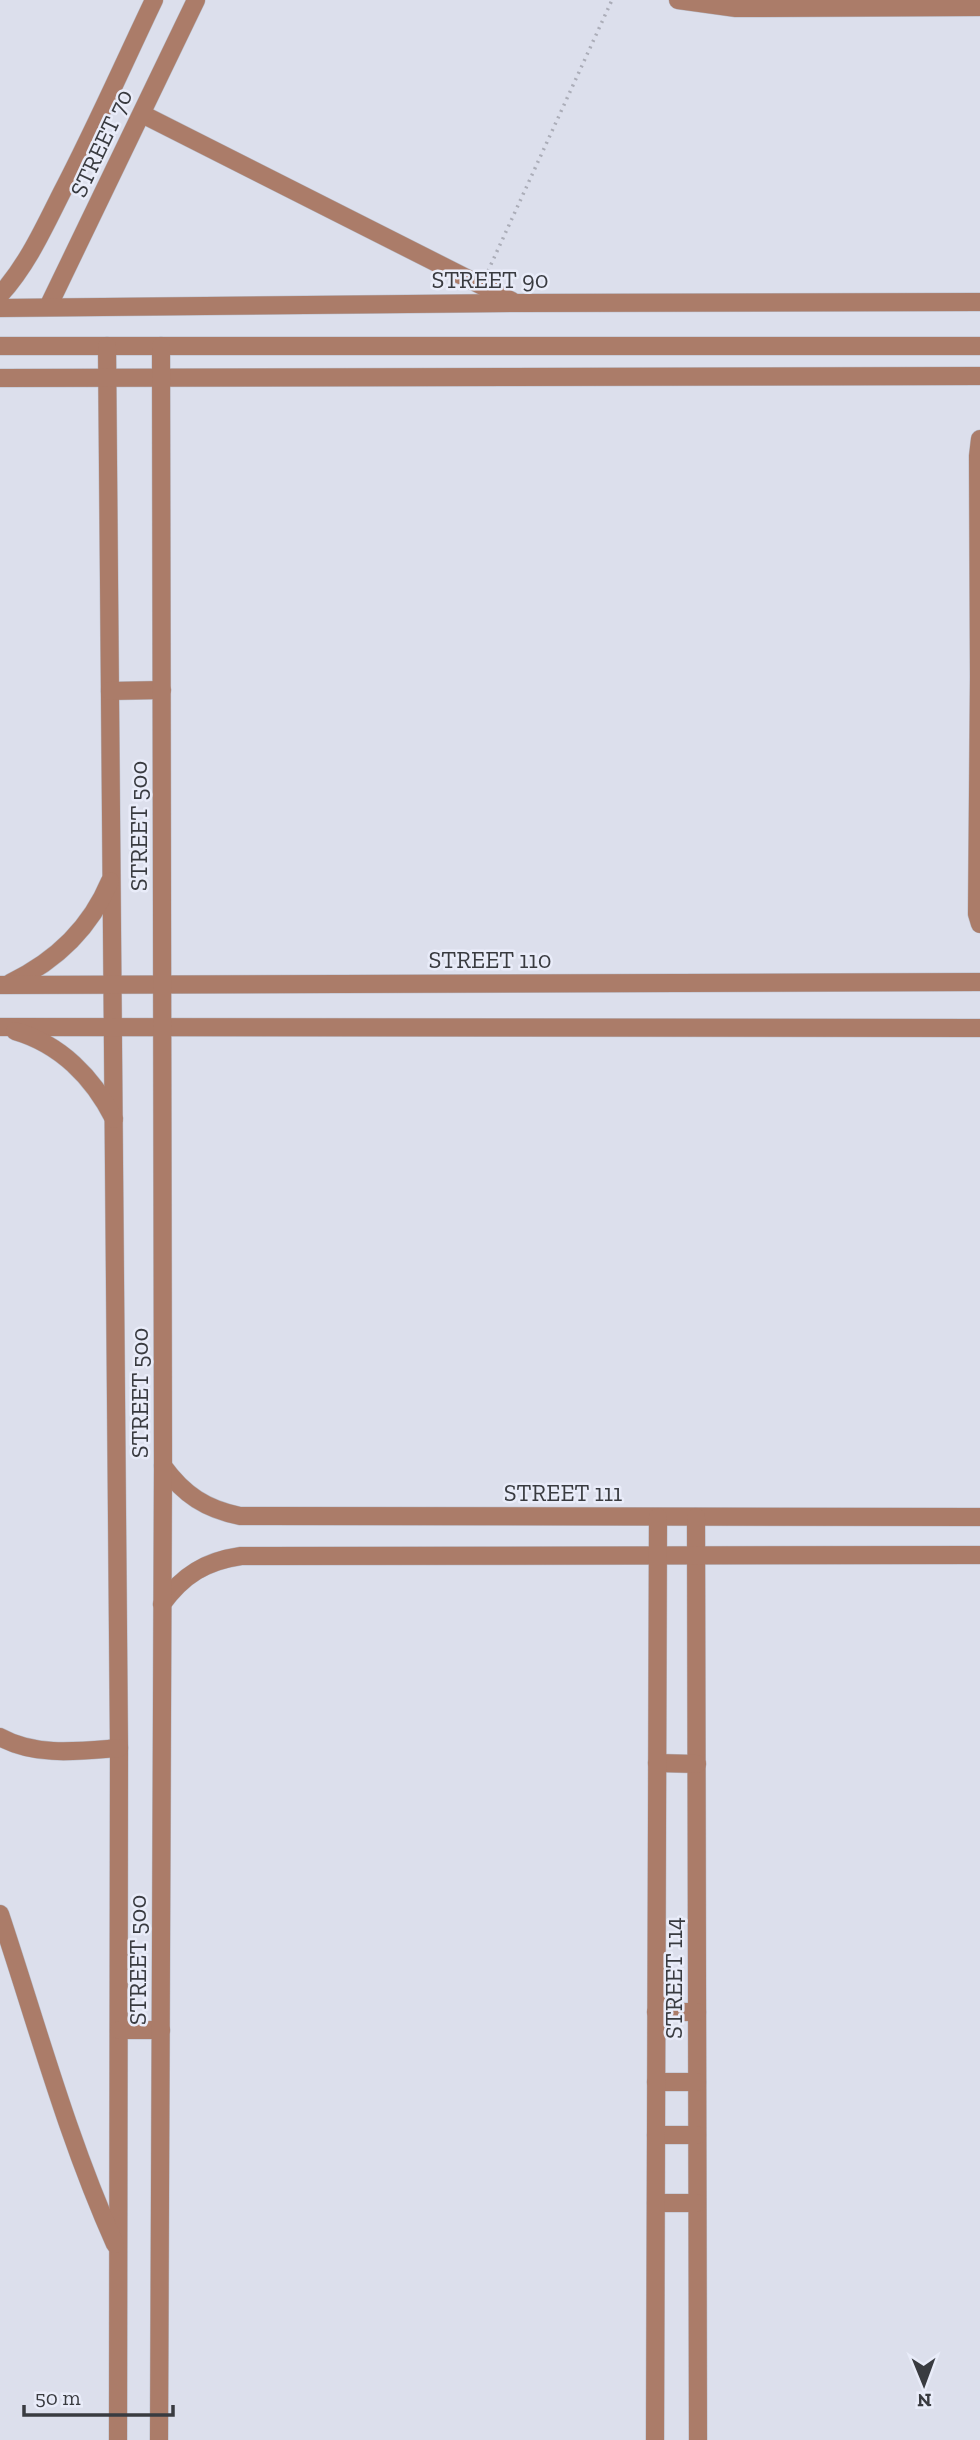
<svg xmlns="http://www.w3.org/2000/svg" width="980" height="2440" font-family="'Zilla Slab',serif">
<style>
.lines{fill:none;stroke-linecap:round;stroke-linejoin:round}
.minor-casing{stroke:#b8bbc6;stroke-width:19}
.path{stroke:#abadb8;stroke-width:3.5;stroke-dasharray:2 5;stroke-linecap:butt}
.minor{stroke:#ab7c69;stroke-width:18}
.labels{text-anchor:middle;dominant-baseline:central;stroke-width:5;stroke-linejoin:round;paint-order:stroke}
.street-label{font-size:24px;fill:#393b40;stroke:#e9ecf9}
</style>
<rect width="100%" height="100%" fill="#dcdfec"/>
<g class="lines">
<defs>
<g id="minor">
<polyline points="678,0 736,8 980,7"/>
<polyline points="142,114 512,301"/>
<path d="M0 295C27 265 43 230 61 194 94 131 123 65 154 0"/>
<polyline points="48,307 196,0"/>
<polyline points="0,308 515,303 980,302"/>
<polyline points="0,346 980,346"/>
<polyline points="107,346 119,1748 118,2440"/>
<polyline points="0,378 980,376"/>
<polyline points="980,439 978,456 979,677 977,914 980,924"/>
<polyline points="110,691 162,690"/>
<path d="M10 983C56 961 90 929 110 881"/>
<polyline points="0,985 980,982"/>
<polyline points="0,1027 980,1028"/>
<path d="M15 1031C60 1044 93 1077 114 1119"/>
<path d="M163 1466C184 1495 206 1509 240 1516L980 1517"/>
<polyline points="696,1517 698,2440"/>
<path d="M162 1604C183 1575 206 1561 241 1556L980 1555"/>
<path d="M0 1737C36 1757 80 1751 119 1748"/>
<polyline points="657,1763 697,1764"/>
<path d="M0 1914C37 2025 67 2137 115 2244"/>
<polyline points="656,2012 697,2012"/>
<polyline points="119,2030 161,2030"/>
<polyline points="656,2082 697,2082"/>
<polyline points="656,2135 697,2135"/>
<polyline points="656,2203 697,2203"/>
<polyline points="159,2440 163,1466 161,346"/>
<polyline points="655,2440 658,1517"/>
</g>
</defs>
<use href="#minor" class="minor-casing"/>
<polyline class="path" points="488,271 612,0"/>
<use href="#minor" class="minor"/>
</g>
<g class="labels">
<g class="street-label">
<text transform="translate(101 143) rotate(-65)">STREET 70</text>
<text x="490" y="279">STREET 90</text>
<text transform="translate(138 826) rotate(-90)">STREET 500</text>
<text x="490" y="959">STREET 110</text>
<text transform="translate(139 1393) rotate(-90)">STREET 500</text>
<text x="563" y="1492">STREET 111</text>
<text transform="translate(137 1960) rotate(-90)">STREET 500</text>
<text transform="translate(673 1978) rotate(-90)">STREET 114</text>
</g>
</g>
<g transform="translate(924 2384) rotate(179)" stroke="#e9ecf9" stroke-width="5" paint-order="stroke">
<path d="M0-5L12 26L0 18L-12 26Z" fill="#393b40"/>
<text y="-10" font-size="19" font-weight="bold" text-anchor="middle" fill="#393b40">N</text>
</g>
<path d="M24 2405v10h149v-10" fill="none" stroke="#393b40" stroke-width="3.5"/>
<text x="35" y="2405" font-size="21" fill="#393b40" stroke="#e9ecf9" stroke-width="5" paint-order="stroke">50 m</text>
</svg>
